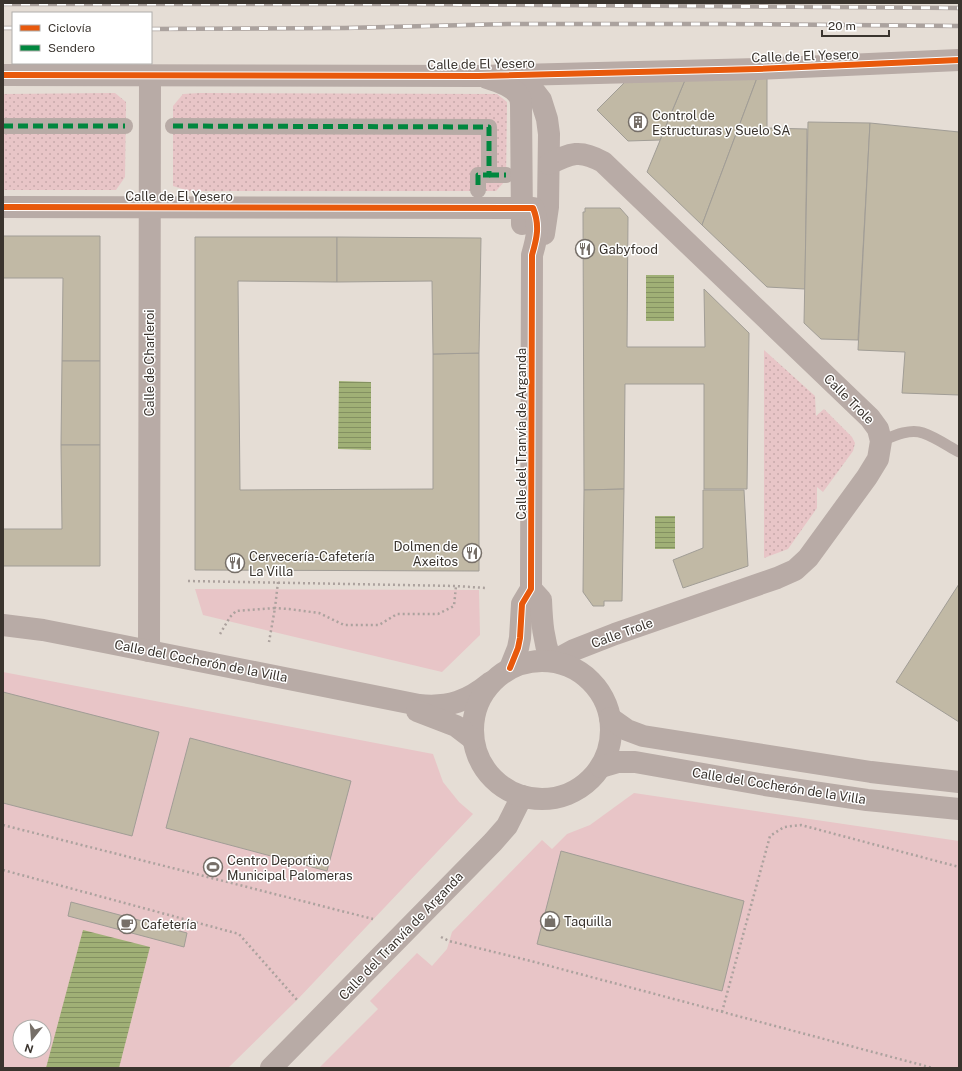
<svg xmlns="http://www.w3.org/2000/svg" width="962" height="1071" font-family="'Public Sans',sans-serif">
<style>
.grass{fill:#e8c5c7;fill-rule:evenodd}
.park{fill:url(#park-dots)}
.water{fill:url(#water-rules)}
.building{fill:#c1b9a5;stroke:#a19d96}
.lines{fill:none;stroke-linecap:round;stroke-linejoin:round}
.path{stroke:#aca29e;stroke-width:2.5;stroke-dasharray:2 3;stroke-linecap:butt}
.service{stroke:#b8aba6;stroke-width:11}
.pedestrian{stroke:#b8aba6;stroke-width:16}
.minor{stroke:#b8aba6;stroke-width:22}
.tertiary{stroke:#b8aba6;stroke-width:22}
.rail-casing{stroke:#aba29e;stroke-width:4.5}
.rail{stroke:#fff;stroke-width:3;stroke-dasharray:9;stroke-linecap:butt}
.quiet{stroke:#00873e;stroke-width:5;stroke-dasharray:10 5;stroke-linecap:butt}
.cycleway-casing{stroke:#fff;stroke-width:8}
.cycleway{stroke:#e8590c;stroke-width:6}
.labels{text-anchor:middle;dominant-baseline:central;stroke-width:3;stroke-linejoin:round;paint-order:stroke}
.street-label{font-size:13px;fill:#3a342e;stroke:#fff}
.poi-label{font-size:13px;fill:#3a342e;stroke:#fff;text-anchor:start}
</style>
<defs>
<pattern id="park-dots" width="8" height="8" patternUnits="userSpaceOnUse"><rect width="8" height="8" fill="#e8c5c7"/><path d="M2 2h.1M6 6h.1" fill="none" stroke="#c8aaab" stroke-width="1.8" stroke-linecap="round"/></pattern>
<pattern id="water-rules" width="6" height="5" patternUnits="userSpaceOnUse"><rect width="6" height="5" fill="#a0b076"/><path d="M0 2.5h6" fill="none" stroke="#839061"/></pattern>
</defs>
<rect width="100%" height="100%" fill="#e5ddd5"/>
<g class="grass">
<polygon points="195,589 479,590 480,635 442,672 203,615"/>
<path d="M3 672 433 754 443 782 459 802 473 814 297 1000 228 1068H3ZM20 1027H44V1051H20Z"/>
<polygon points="634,793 959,841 959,1068 319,1068 378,1009 370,1001 417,953 432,966 447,949 452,932 542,840 552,849 567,834 590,825"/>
</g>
<g class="park">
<polygon points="115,93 126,102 125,177 116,190 3,190 3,94"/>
<polygon points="200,93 497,94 507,102 506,180 496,191 189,191 173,186 173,106 183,94"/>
<polygon points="764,350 815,396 816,416 824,409 852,437 855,443 853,451 823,492 817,487 817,508 788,549 764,558"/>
</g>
<g class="water">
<rect x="646" y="275" width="28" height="46"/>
<polygon points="339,381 371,382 371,450 338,449"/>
<rect x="655" y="516" width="20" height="33"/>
<polygon points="83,930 150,947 119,1068 46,1068"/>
</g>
<g class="building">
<polygon points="757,78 702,225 647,172 685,80"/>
<polygon points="757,78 767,78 767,128 807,129 805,289 767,287 702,225"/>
<polygon points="685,80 660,140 628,141 597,110 626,81"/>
<polygon points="808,122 870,123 858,340 821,339 804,323"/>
<polygon points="870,123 959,132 959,395 902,393 905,352 858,350"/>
<polygon points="585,208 620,208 628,217 627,347 705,347 704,289 749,333 747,489 704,489 704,384 625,384 624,489 584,490 583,212 585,212"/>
<polygon points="3,236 100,236 100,361 62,361 63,278 3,278"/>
<polygon points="195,237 337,237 337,282 238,281 240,490 433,489 433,354 479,353 479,571 195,570"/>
<polygon points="337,237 481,238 479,353 433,354 432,281 337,282"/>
<polygon points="62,361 100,361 100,445 61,445"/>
<polygon points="61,445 100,445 100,566 3,566 3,529 62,529"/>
<polygon points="624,489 622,601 604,601 604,606 593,606 583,592 584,490"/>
<polygon points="703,490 744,490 748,566 683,588 673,560 703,548"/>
<polygon points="959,584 959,722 896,682"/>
<polygon points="3,692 159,732 132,836 3,803"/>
<polygon points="190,738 351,781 327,871 166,828"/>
<polygon points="561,851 744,901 722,991 537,944"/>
<polygon points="71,902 187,933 184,947 68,916"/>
</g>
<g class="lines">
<g class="path">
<polyline points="188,581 456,586 486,588"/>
<polyline points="278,582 275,608 289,609 319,613 344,625 379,625 397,614 438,614 454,606 456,586"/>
<polyline points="220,634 230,617 236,611 275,608 269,642"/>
<polyline points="3,825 373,919"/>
<polyline points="3,870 239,934 298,1001"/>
<polyline points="441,937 449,941 531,961 933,1068"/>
<polyline points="722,1012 770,836 784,827 801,825 959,867"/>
</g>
<path class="service" d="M881 441C893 436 910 428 923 433 935 437 948 446 959 452"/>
<g class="pedestrian">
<polyline points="3,126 125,126"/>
<polyline points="173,126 489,127 489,175 478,175 478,190"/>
<polyline points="489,175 506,175"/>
</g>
<g class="minor">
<polyline points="3,75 478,76 758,69 959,60"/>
<polyline points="509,75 521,80 531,87 541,100 547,119 549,134 548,207 544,234"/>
<path d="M487 78C497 81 513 86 519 96 520 98 521 103 521 105L522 224"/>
<path d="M3 207 533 208C540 225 537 238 532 255L531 589 522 604 520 638 518 648 510 668"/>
<path d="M531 589 541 600C542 623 543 639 551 661L563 656 574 650 615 634 777 578 795 570 808 558 867 477 878 459 881 441 878 429 870 418 603 162C580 149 571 153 549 164"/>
<polyline points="149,651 150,76"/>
<polyline points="271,1068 493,842 507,826 522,796"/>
</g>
<g class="tertiary">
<path d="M3 625 43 630 94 640 419 705C449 708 468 701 491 682"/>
<circle cx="542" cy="730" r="69"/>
<polyline points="417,711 456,726 473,739"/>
<polyline points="610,718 627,730 643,736 871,772 959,782"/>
<polyline points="601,767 618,762 635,762 765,785 867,800 959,809"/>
</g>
<defs>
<g id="rail">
<polyline points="3,4 405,4 959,8"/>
<polyline points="3,28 13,28"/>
<polyline points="151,29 345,28 508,24 720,24 959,26"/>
</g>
</defs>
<use href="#rail" class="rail-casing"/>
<use href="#rail" class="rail"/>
<g class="quiet">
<polyline points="3,126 125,126"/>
<polyline points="173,126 489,127 489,175 478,175 478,190"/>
<polyline points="489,175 506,175"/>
</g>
<defs>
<g id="cycleway">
<polyline points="3,75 478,76 758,69 959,60"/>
<path d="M3 207 533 208C540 225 537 238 532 255L531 589 522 604 520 638 518 648 510 668"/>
</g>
</defs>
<use href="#cycleway" class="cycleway-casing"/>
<use href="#cycleway" class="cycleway"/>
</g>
<defs>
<symbol id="building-ring" viewBox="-11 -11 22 22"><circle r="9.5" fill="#fff" stroke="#766f68" stroke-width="1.5"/><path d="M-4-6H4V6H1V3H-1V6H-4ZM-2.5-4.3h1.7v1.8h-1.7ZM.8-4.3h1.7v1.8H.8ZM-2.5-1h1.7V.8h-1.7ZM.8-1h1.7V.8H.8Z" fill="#766f68"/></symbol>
<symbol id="restaurant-ring" viewBox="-11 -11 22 22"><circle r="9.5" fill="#fff" stroke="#766f68" stroke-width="1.5"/><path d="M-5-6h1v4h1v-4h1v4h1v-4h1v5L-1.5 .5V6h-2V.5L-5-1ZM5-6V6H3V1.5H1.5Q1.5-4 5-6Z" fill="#766f68"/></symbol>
<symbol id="stadium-ring" viewBox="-11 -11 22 22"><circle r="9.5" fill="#fff" stroke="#766f68" stroke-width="1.5"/><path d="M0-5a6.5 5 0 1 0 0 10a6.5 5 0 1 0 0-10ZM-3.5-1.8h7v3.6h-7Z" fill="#766f68"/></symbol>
<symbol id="shop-ring" viewBox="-11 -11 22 22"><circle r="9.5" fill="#fff" stroke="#766f68" stroke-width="1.5"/><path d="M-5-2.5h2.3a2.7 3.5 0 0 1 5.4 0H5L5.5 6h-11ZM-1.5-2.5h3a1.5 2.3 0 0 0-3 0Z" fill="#766f68"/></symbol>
<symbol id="cafe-ring" viewBox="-11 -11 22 22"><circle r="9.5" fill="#fff" stroke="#766f68" stroke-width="1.5"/><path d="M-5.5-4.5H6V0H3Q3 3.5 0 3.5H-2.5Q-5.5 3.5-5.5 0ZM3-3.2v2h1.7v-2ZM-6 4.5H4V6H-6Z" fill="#766f68"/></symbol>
</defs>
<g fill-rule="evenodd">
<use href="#building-ring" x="627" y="111" width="22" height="22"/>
<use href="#restaurant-ring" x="574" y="238" width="22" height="22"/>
<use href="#restaurant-ring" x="461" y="542" width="22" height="22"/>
<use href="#restaurant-ring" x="224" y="552" width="22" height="22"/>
<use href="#stadium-ring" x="202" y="856" width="22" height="22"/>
<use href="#shop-ring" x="539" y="910" width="22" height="22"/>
<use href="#cafe-ring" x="116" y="913" width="22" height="22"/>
</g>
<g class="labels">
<g class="street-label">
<text transform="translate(805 56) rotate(-2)">Calle de El Yesero</text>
<text transform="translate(481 64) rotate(-1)">Calle de El Yesero</text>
<text x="179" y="196">Calle de El Yesero</text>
<text transform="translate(149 363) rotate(-90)">Calle de Charleroi</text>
<text transform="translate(849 399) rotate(45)">Calle Trole</text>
<text transform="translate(521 434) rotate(-90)">Calle del Tranvía de Arganda</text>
<text transform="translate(622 633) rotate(-20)">Calle Trole</text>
<text transform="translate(201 661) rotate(11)">Calle del Cocherón de la Villa</text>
<text transform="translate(779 786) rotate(9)">Calle del Cocherón de la Villa</text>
<text transform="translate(401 936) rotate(-46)">Calle del Tranvía de Arganda</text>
</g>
<g class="poi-label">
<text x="652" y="115">Control de<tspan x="652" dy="15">Estructuras y Suelo SA</tspan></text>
<text x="599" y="249">Gabyfood</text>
<text x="458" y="546" text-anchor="end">Dolmen de<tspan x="458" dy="15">Axeitos</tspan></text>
<text x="249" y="556">Cervecería-Cafetería<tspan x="249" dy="15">La Villa</tspan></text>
<text x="227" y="860">Centro Deportivo<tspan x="227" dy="15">Municipal Palomeras</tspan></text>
<text x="564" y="921">Taquilla</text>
<text x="141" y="924">Cafetería</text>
</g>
</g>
<rect width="962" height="1071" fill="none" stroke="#3a342e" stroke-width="8"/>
<rect x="12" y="12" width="140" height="52" fill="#ffffff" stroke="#b0aeab"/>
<rect x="20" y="25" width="20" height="6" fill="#e8590c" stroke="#b0aeab"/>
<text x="48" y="32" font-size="12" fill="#3a342e">Ciclovía</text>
<rect x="20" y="45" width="20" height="6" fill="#00873e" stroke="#b0aeab"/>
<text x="48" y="52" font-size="12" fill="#3a342e">Sendero</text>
<g transform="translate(32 1039) rotate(197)"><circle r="19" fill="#ffffff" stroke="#b0aeab"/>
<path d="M0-3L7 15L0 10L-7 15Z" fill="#766f68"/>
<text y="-6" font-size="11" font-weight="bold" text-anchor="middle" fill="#3a342e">N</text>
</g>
<path d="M822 30v6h67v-6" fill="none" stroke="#3a342e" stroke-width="2"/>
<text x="828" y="30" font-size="12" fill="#3a342e" stroke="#ffffff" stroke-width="3" paint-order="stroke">20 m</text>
</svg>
